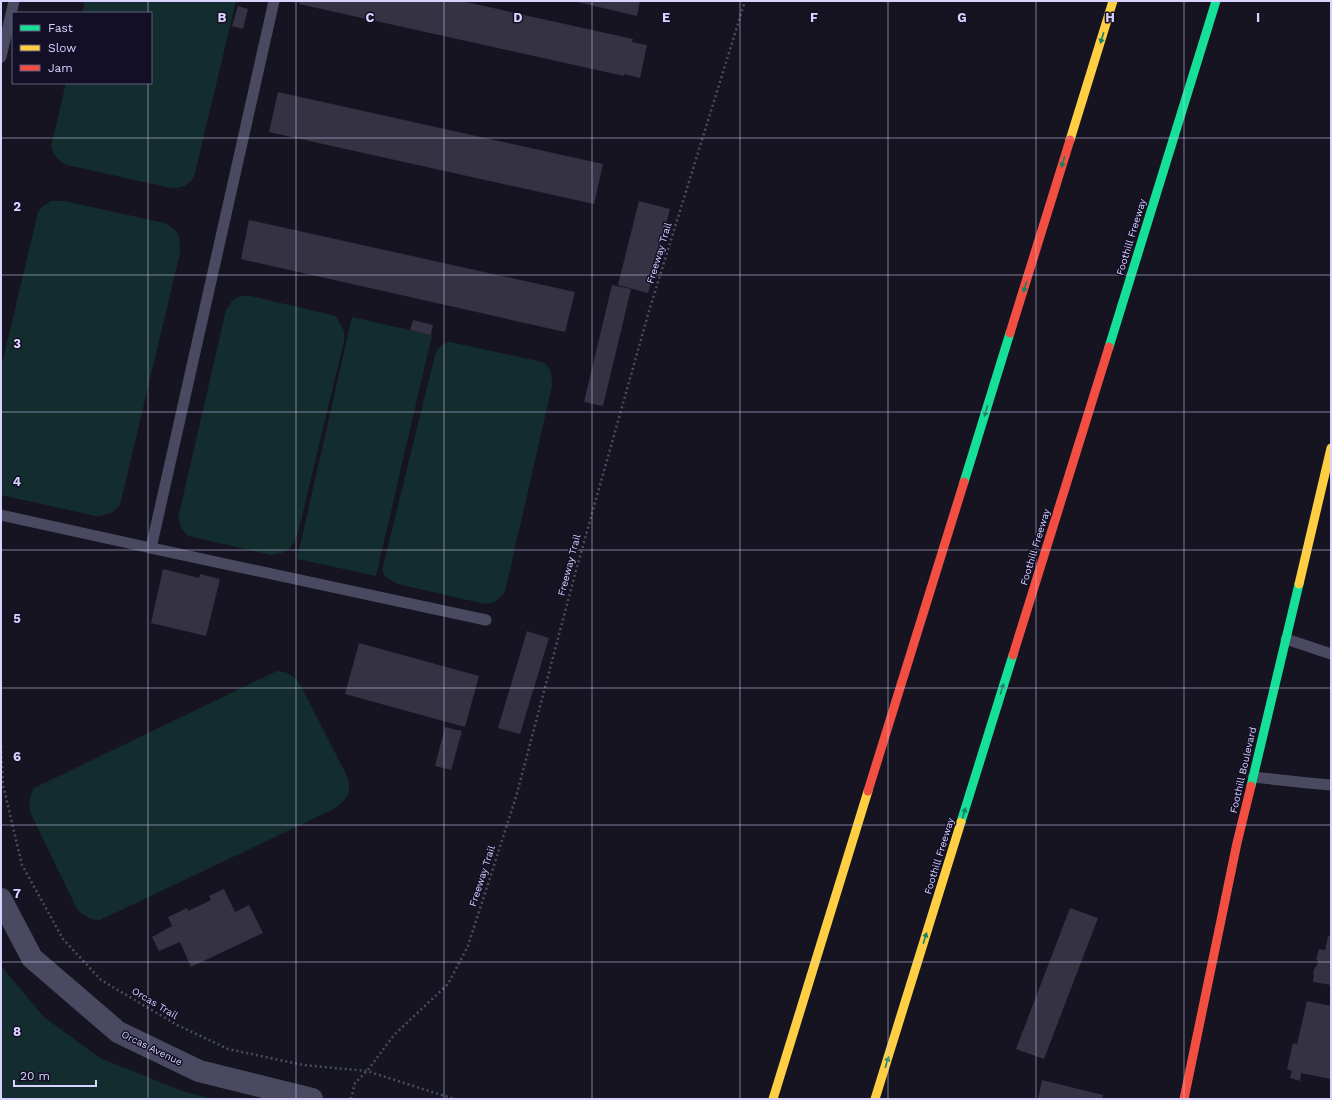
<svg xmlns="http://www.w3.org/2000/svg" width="1332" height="1100" font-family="'Work Sans',sans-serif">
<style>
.green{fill:#132c2d}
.building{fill:#343243}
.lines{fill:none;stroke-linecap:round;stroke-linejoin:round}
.path{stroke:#44505f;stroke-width:2.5;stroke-dasharray:2 3;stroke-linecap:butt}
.lane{stroke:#4a4962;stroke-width:11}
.street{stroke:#4a4962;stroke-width:22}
.fast{stroke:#16e098;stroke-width:9}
.slow{stroke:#ffcf43;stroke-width:9}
.jam{stroke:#f24e42;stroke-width:9}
.oneway{fill:#158265}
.grid{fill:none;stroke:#d9d4ff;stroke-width:1;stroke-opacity:0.55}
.labels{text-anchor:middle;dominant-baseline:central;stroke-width:3;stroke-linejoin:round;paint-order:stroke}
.street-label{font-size:10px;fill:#d9d4ff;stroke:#130f26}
.grid-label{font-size:13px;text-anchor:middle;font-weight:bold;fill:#d9d4ff;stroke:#130f26;stroke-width:3;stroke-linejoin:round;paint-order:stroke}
</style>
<rect width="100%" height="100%" fill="#161421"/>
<g class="green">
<path d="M85 1H236L194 177C188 186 181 188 171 188L67 165C58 160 54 156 51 147L66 83H151V13H82Z"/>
<path d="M51 201H64L165 223C181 232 180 235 180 253L120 505C113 513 106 516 96 516L1 495V368L38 212 43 206Z"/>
<path d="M240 296H251L336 316 344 331V341L298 533C291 548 289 553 271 555L188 536 182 529 178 518 226 310 233 300Z"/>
<polygon points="352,317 432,335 376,576 297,559"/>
<path d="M450 342 543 362C552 369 552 375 552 386L505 592C499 600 495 603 485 604L398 584C390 580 385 578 382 570L435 355C438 347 442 344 450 342Z"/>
<path d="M277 671C289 672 294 676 301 686L348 778C351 796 348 797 334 809L100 920C90 920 84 916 77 909L30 812C29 803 29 797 34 788Z"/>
<polygon points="1,966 44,1017 100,1058 185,1092 214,1099 1,1099"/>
</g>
<g class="building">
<polygon points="299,1 461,1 633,39 632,42 647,45 640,78 624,74 624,76 299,4"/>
<polygon points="573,1 640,1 637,16"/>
<polygon points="238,6 248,9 243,29 232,26"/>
<polygon points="278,92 603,164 594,204 269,132"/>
<polygon points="639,201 670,209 648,293 618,285"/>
<polygon points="249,220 575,292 565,332 241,259"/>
<polygon points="612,285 631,289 603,406 584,402"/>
<polygon points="413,320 433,325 431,335 410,330"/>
<polygon points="163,569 199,578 200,574 220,579 206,636 151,623"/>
<polygon points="527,631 549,638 520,734 498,728"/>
<polygon points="359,643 479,676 465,727 345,694"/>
<polygon points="445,727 462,731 451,770 435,766"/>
<polygon points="224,889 235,912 249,905 263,933 191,967 180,942 159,951 152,937 172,926 168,917 187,908 188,911 211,900 209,896"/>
<polygon points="1070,908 1098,918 1044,1059 1016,1049"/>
<polygon points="1328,936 1331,937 1331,985 1313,982 1314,974 1313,973 1315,967 1317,966 1318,961 1316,960 1319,949 1325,950"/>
<polygon points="1307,1001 1331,1006 1331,1079 1301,1073 1300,1081 1290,1078 1292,1071 1287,1069 1293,1043 1297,1044"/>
<polygon points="1042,1080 1103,1095 1102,1099 1038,1099"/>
</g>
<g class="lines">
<g class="path">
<polyline points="1,746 3,785 22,865 63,939 101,980 177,1025 228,1049 303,1065 367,1071 454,1099"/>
<polyline points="351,1099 355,1083 367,1071 394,1035 448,984 468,946 516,797 575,574 649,311 745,1"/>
</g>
<g class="lane">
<polyline points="1,57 14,1"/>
<polyline points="1,515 151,548 274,1"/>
<polyline points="151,548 486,620"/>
<polyline points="1286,639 1331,654"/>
<polyline points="1253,777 1308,783 1331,785"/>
</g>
<polyline class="street" points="1,899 32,958 118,1032 199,1071 312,1099"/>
<g class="fast">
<polyline points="1109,347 1216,1"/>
<polyline points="964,482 1010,333"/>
<polyline points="1251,786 1299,584"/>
<polyline points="961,822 1013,655"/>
</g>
<g class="slow">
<polyline points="1070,140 1113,1"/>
<polyline points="1299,584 1331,448"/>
<polyline points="773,1099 868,791"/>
<polyline points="875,1099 961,822"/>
</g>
<g class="jam">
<polyline points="1010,333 1070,140"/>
<polyline points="1013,655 1109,347"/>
<polyline points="868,791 964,482"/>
<polyline points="1184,1099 1237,843 1251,786"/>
</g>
</g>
<defs><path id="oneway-solid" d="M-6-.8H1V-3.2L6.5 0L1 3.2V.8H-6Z"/></defs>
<g class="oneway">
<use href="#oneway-solid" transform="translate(1102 38) rotate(107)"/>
<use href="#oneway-solid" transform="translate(1063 162) rotate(107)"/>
<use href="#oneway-solid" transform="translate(1025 287) rotate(107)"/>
<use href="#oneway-solid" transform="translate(986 411) rotate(107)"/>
<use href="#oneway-solid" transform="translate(1002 689) rotate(-73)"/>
<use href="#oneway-solid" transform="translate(964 813) rotate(-73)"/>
<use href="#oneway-solid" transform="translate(925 938) rotate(-73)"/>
<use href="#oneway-solid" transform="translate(887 1062) rotate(-73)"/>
</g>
<path class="grid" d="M148 1V13M296 1V1099M444 1V1099M592 1V1099M740 1V1099M888 1V1099M1036 1V1099M1184 1V1099M148 83V1099M1 138H1331M1 275H1331M1 412H1331M1 550H1331M1 688H1331M1 825H1331M1 962H1331"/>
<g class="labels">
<g class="street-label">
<text transform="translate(1131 237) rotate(-73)">Foothill Freeway</text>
<text transform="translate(659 253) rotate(-73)">Freeway Trail</text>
<text transform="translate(1035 547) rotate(-73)">Foothill Freeway</text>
<text transform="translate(569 565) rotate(-75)">Freeway Trail</text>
<text transform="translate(1243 770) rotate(-77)">Foothill Boulevard</text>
<text transform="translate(939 856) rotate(-73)">Foothill Freeway</text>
<text transform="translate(482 876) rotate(-72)">Freeway Trail</text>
<text transform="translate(155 1003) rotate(31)">Orcas Trail</text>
<text transform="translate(152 1048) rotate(26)">Orcas Avenue</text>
</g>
</g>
<g class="grid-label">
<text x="222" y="22">B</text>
<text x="370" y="22">C</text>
<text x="518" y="22">D</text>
<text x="666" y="22">E</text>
<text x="814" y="22">F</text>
<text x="962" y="22">G</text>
<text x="1110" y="22">H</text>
<text x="1258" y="22">I</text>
<text x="17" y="211">2</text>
<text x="17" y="348">3</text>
<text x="17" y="486">4</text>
<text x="17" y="623">5</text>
<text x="17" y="761">6</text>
<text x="17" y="898">7</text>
<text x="17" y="1036">8</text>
</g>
<rect width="1332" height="1100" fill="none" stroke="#d9d4ff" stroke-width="4"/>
<rect x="12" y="12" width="140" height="72" fill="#130f26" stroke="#625e7d"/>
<rect x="20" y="25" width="20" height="6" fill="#16e098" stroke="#625e7d"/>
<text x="48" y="32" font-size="12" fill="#d9d4ff">Fast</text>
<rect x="20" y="45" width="20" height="6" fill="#ffcf43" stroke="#625e7d"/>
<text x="48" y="52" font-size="12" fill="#d9d4ff">Slow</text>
<rect x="20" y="65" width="20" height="6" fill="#f24e42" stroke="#625e7d"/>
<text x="48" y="72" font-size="12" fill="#d9d4ff">Jam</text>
<path d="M14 1080v6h82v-6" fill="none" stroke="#d9d4ff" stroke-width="2"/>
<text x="20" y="1080" font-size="12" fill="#d9d4ff" stroke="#130f26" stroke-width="3" paint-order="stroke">20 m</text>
</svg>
